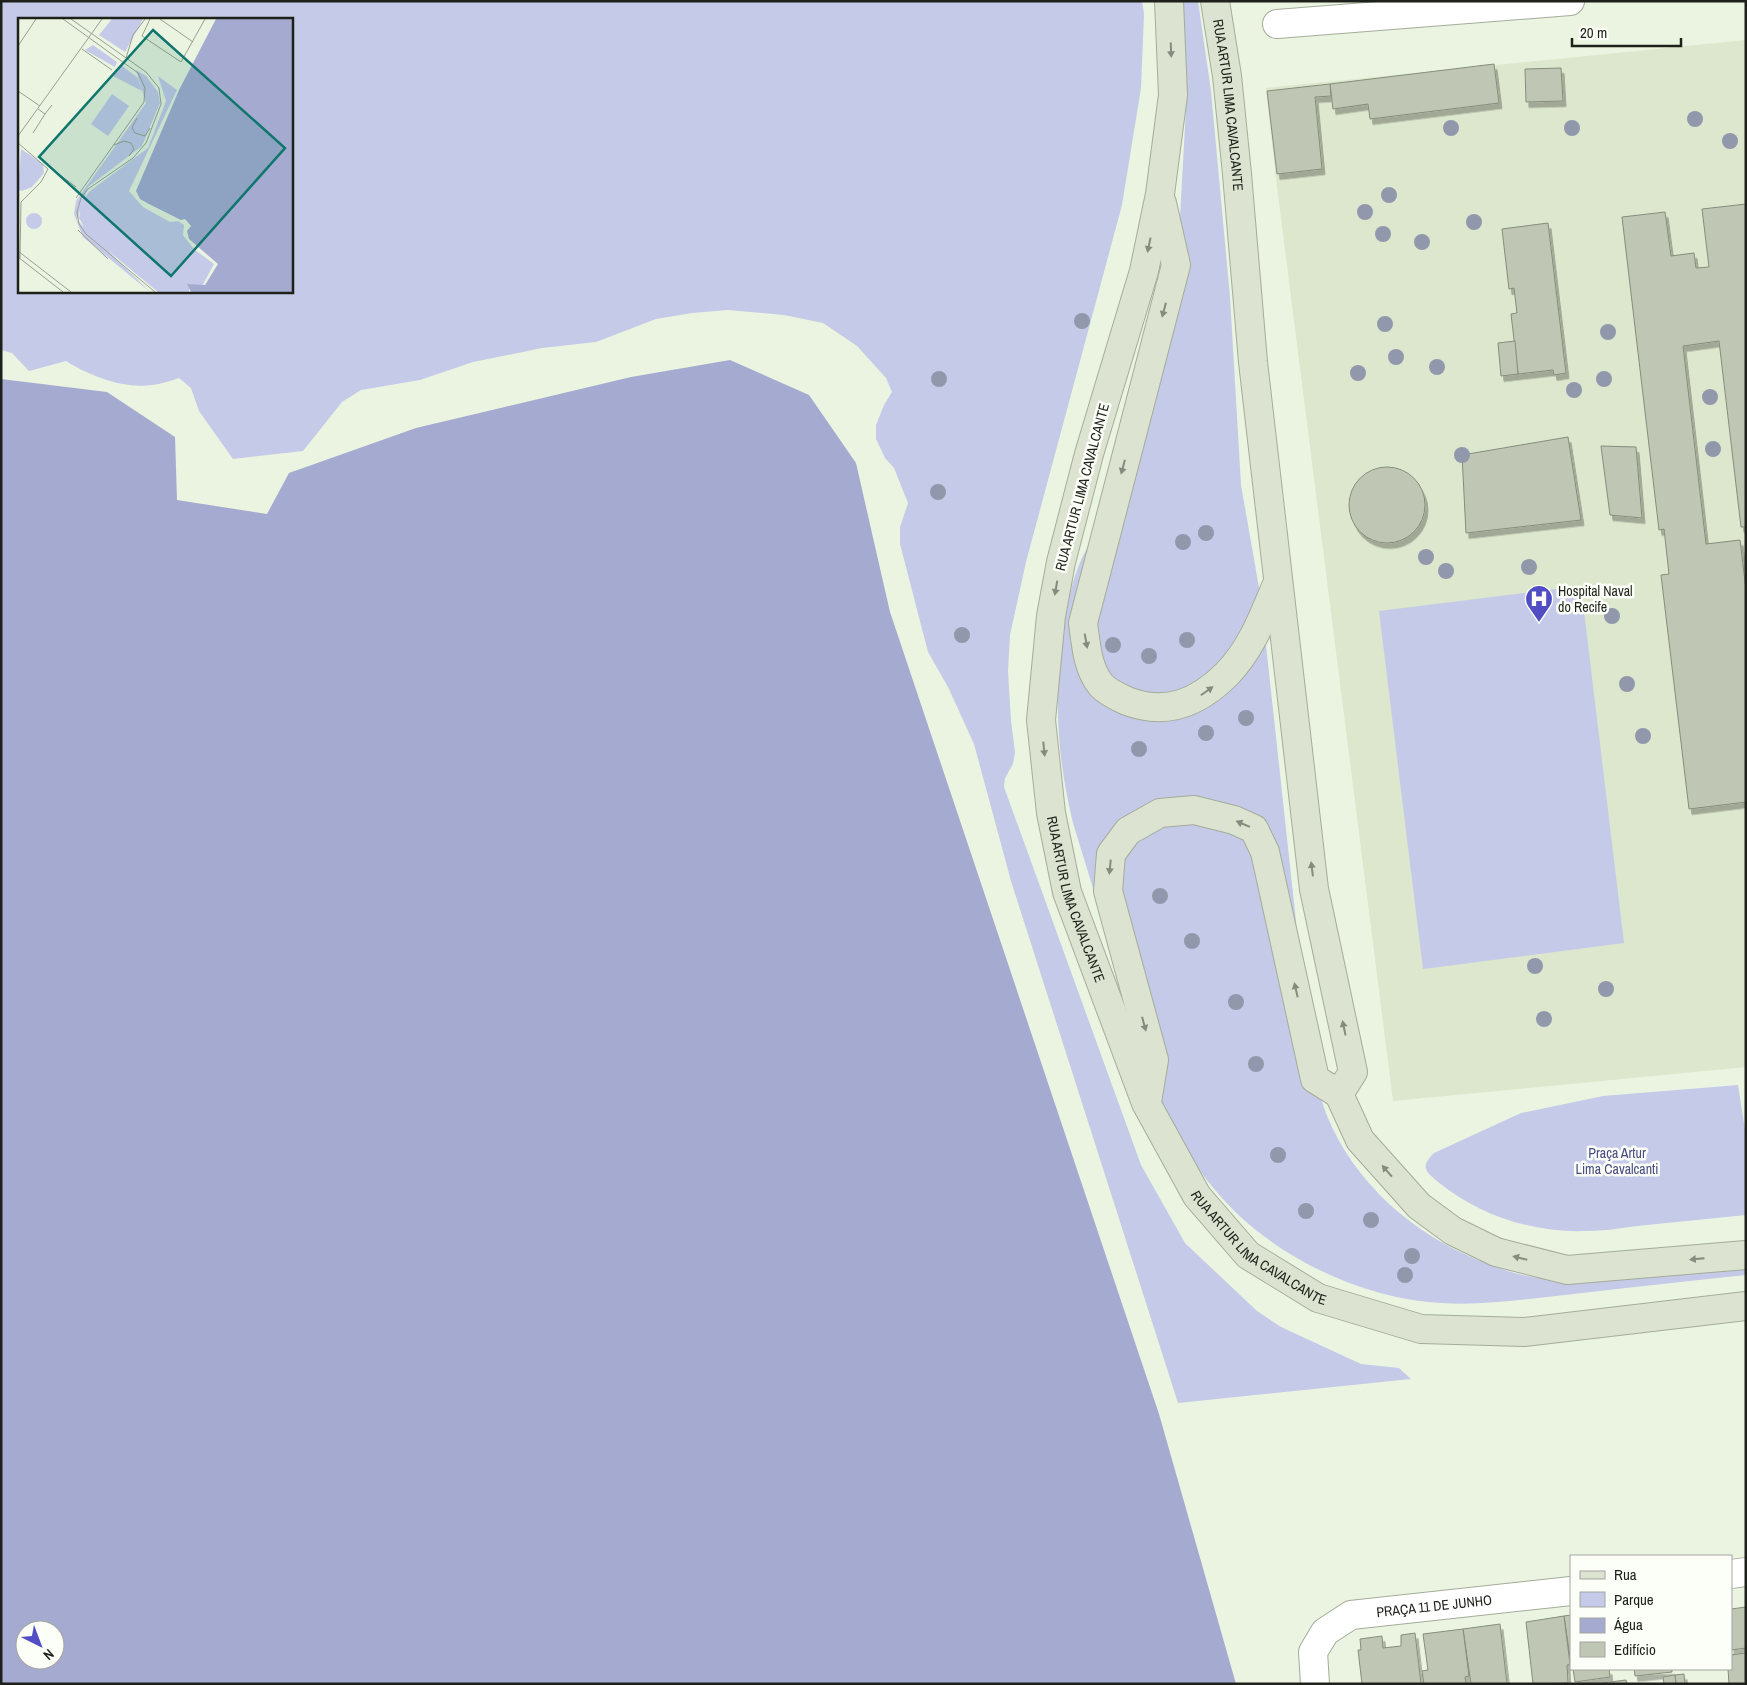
<svg xmlns="http://www.w3.org/2000/svg" width="1747" height="1685" font-family="'Archivo Narrow',sans-serif">
<style>
.built{fill:#dce7cd}
.green{fill:#c5cae9;fill-rule:evenodd}
.water{fill:#a5aad1;fill-rule:evenodd}
.building{fill:#bfc7b4;stroke:#858d7b;filter:url(#shadow)}
.lines{fill:none;stroke-linecap:round;stroke-linejoin:round}
.street-casing{stroke:#a4ac9a;stroke-width:30}
.secondary-casing{stroke:#a4ac9a;stroke-width:30}
.street{stroke:#fff;stroke-width:28}
.secondary{stroke:#dce3d0;stroke-width:28}
.tree{fill:#9298ac}
.oneway{fill:#868b7e}
.labels{text-anchor:middle;dominant-baseline:central;stroke-width:5;stroke-linejoin:round;paint-order:stroke}
.street-label{font-size:14px;fill:#1e201a;stroke:#fcfff7}
.poi-label{font-size:14px;fill:#1e201a;stroke:#fcfff7;text-anchor:start}
.park-label{font-size:14px;fill:#494c81;stroke:#fcfff7}
.inset-road{fill:none;stroke:#999f91;stroke-width:1}
.view{fill:#0f766e;fill-opacity:0.15;stroke:#0f766e;stroke-width:2.5}
.inset-edge{fill:none;stroke:#1e201a;stroke-width:2.5}
</style>
<defs>
<filter id="shadow"><feDropShadow dx="3" dy="5.5" stdDeviation="0" flood-color="#0004"/></filter>
</defs>
<rect width="100%" height="100%" fill="#ebf4e0"/>
<polygon class="built" points="1746,40 1746,1067 1393,1101 1276,179 1266,88"/>
<g class="green">
<path d="M1 1H1142L1144 14 1141 88 1122 205 1026 562 1010 635 1008 671 1011 721 1015 752 1013 764 1005 778 1004 787 1141 1165 1185 1243 1257 1311 1281 1327 1361 1364 1399 1368 1411 1379 1178 1403 1011 881 974 744 948 687 928 652 900 544V527L908 503 894 468 885 458 876 439V425L884 405 892 392 886 378 857 346 823 323 784 315 728 310 692 313 656 319 596 342 542 348 473 362 420 380 361 390 342 402 303 451 233 459 199 411 191 388 179 378C170 381 161 384 152 385 123 389 90 376 66 361L29 371 12 353 1 350ZM19 19H291V291H19Z"/>
<path d="M1181 1H1198L1211 91 1230 297 1241 485 1261 599 1310 1050C1313 1067 1316 1085 1322 1102 1345 1172 1403 1227 1469 1256 1491 1266 1517 1276 1542 1278 1562 1279 1585 1275 1606 1273 1652 1270 1699 1267 1746 1264V1275C1686 1281 1625 1288 1565 1295 1524 1299 1482 1306 1441 1303 1360 1299 1268 1254 1216 1191 1194 1166 1178 1138 1161 1110L1073 823C1056 753 1053 690 1065 619 1070 591 1076 564 1092 540L1177 273 1186 108Z"/>
<polygon points="1581,586 1624,943 1423,969 1379,611"/>
<path d="M1738 1085 1746 1136V1215C1713 1218 1680 1222 1647 1225 1627 1227 1607 1231 1587 1231 1533 1233 1480 1216 1438 1182 1425 1171 1420 1167 1434 1153L1521 1113 1603 1096Z"/>
</g>
<path class="water" d="M730 360 809 395 856 463 890 612 1159 1414 1236 1684H1V379L107 392 175 437 177 500 267 514 289 473 416 428 631 377ZM25 1630H55V1660H25Z"/>
<g class="building">
<polygon points="1494,64 1499,103 1370,119 1368,104 1333,109 1330,84"/>
<polygon points="1561,68 1563,101 1526,102 1525,69"/>
<polygon points="1330,84 1331,96 1315,97 1322,169 1277,174 1267,91"/>
<polygon points="1746,204 1746,527 1741,527 1719,341 1683,346 1706,544 1740,540 1746,590 1746,802 1689,809 1661,575 1669,574 1664,529 1659,530 1622,217 1665,212 1671,256 1694,253 1696,268 1709,267 1702,209"/>
<polygon points="1548,223 1566,373 1554,375 1553,370 1518,374 1511,314 1517,313 1514,288 1509,289 1502,229"/>
<polygon points="1515,341 1518,374 1501,376 1498,343"/>
<polygon points="1568,437 1581,520 1466,533 1462,455"/>
<polygon points="1601,446 1636,447 1642,518 1610,515"/>
<circle cx="1387" cy="505" r="38"/>
<polygon points="1746,1607 1746,1648 1731,1650 1731,1609"/>
<polygon points="1571,1615 1571,1664 1564,1616"/>
<polygon points="1564,1616 1570,1664 1567,1665 1568,1683 1533,1684 1526,1622"/>
<polygon points="1500,1624 1507,1684 1471,1684 1463,1629"/>
<polygon points="1463,1629 1469,1676 1465,1677 1466,1684 1424,1684 1422,1671 1428,1670 1423,1634"/>
<polygon points="1415,1633 1421,1684 1362,1684 1358,1650 1361,1650 1360,1639 1382,1636 1383,1648 1401,1646 1401,1635"/>
<polygon points="1746,1653 1746,1684 1729,1684 1728,1669 1731,1669 1731,1655"/>
<polygon points="1573,1669 1609,1669 1610,1677 1575,1682"/>
<polygon points="1634,1669 1672,1669 1672,1672 1635,1676"/>
<polygon points="1684,1674 1685,1684 1676,1684 1675,1675"/>
<polygon points="1675,1675 1676,1684 1664,1684 1663,1677"/>
<polygon points="1626,1680 1627,1684 1602,1684 1602,1683"/>
</g>
<g class="lines">
<defs>
<g id="street">
<polyline points="1277,24 1570,1"/>
<polyline points="1731,1574 1746,1572"/>
<path id="s1" d="M1315 1684 1313 1652 1325 1632 1351 1615 1571 1591"/>
</g>
<g id="secondary">
<path id="s2" d="M1169 1 1173 95 1160 194 1144 271 1089 454 1061 562 1051 616 1041 720 1051 813 1067 892 1146 1103 1197 1196 1248 1255 1318 1298 1421 1329 1524 1332 1746 1306"/>
<path id="s3" d="M1215 1 1227 76 1237 174 1253 362 1314 889 1353 1072 1339 1094 1360 1140 1419 1206 1453 1231 1496 1252 1567 1270 1746 1255"/>
<path d="M1162 203 1176 265 1083 623C1086 644 1087 668 1101 685 1107 692 1118 697 1127 701 1166 716 1198 703 1227 674 1252 648 1263 617 1277 584"/>
<polyline points="1147,1102 1154,1060 1108,891 1111,854 1128,831 1160,813 1194,810 1234,820 1254,829 1265,852 1315,1079 1339,1094"/>
</g>
</defs>
<use href="#street" class="street-casing"/>
<use href="#secondary" class="secondary-casing"/>
<use href="#street" class="street"/>
<use href="#secondary" class="secondary"/>
</g>
<g class="tree">
<circle cx="1695" cy="119" r="8"/>
<circle cx="1451" cy="128" r="8"/>
<circle cx="1572" cy="128" r="8"/>
<circle cx="1730" cy="141" r="8"/>
<circle cx="1389" cy="195" r="8"/>
<circle cx="1365" cy="212" r="8"/>
<circle cx="1474" cy="222" r="8"/>
<circle cx="1383" cy="234" r="8"/>
<circle cx="1422" cy="242" r="8"/>
<circle cx="1082" cy="321" r="8"/>
<circle cx="1385" cy="324" r="8"/>
<circle cx="1608" cy="332" r="8"/>
<circle cx="1396" cy="357" r="8"/>
<circle cx="1437" cy="367" r="8"/>
<circle cx="1358" cy="373" r="8"/>
<circle cx="939" cy="379" r="8"/>
<circle cx="1604" cy="379" r="8"/>
<circle cx="1574" cy="390" r="8"/>
<circle cx="1710" cy="397" r="8"/>
<circle cx="1713" cy="449" r="8"/>
<circle cx="1462" cy="455" r="8"/>
<circle cx="938" cy="492" r="8"/>
<circle cx="1206" cy="533" r="8"/>
<circle cx="1183" cy="542" r="8"/>
<circle cx="1426" cy="557" r="8"/>
<circle cx="1529" cy="567" r="8"/>
<circle cx="1446" cy="571" r="8"/>
<circle cx="1612" cy="616" r="8"/>
<circle cx="962" cy="635" r="8"/>
<circle cx="1187" cy="640" r="8"/>
<circle cx="1113" cy="645" r="8"/>
<circle cx="1149" cy="656" r="8"/>
<circle cx="1627" cy="684" r="8"/>
<circle cx="1246" cy="718" r="8"/>
<circle cx="1206" cy="733" r="8"/>
<circle cx="1643" cy="736" r="8"/>
<circle cx="1139" cy="749" r="8"/>
<circle cx="1160" cy="896" r="8"/>
<circle cx="1192" cy="941" r="8"/>
<circle cx="1535" cy="966" r="8"/>
<circle cx="1606" cy="989" r="8"/>
<circle cx="1236" cy="1002" r="8"/>
<circle cx="1544" cy="1019" r="8"/>
<circle cx="1256" cy="1064" r="8"/>
<circle cx="1278" cy="1155" r="8"/>
<circle cx="1306" cy="1211" r="8"/>
<circle cx="1371" cy="1220" r="8"/>
<circle cx="1412" cy="1256" r="8"/>
<circle cx="1405" cy="1275" r="8"/>
</g>
<defs><path id="oneway-solid" d="M-6-.8H1V-3.2L6.5 0L1 3.2V.8H-6Z" transform="scale(1.25)"/></defs>
<g class="oneway">
<use href="#oneway-solid" transform="translate(1171 50) rotate(88)"/>
<use href="#oneway-solid" transform="translate(1149 245) rotate(102)"/>
<use href="#oneway-solid" transform="translate(1164 310) rotate(105)"/>
<use href="#oneway-solid" transform="translate(1123 467) rotate(105)"/>
<use href="#oneway-solid" transform="translate(1056 588) rotate(100)"/>
<use href="#oneway-solid" transform="translate(1086 641) rotate(80)"/>
<use href="#oneway-solid" transform="translate(1207 691) rotate(-35)"/>
<use href="#oneway-solid" transform="translate(1044 749) rotate(84)"/>
<use href="#oneway-solid" transform="translate(1243 824) rotate(-157)"/>
<use href="#oneway-solid" transform="translate(1110 867) rotate(96)"/>
<use href="#oneway-solid" transform="translate(1312 869) rotate(-97)"/>
<use href="#oneway-solid" transform="translate(1296 990) rotate(-103)"/>
<use href="#oneway-solid" transform="translate(1144 1024) rotate(75)"/>
<use href="#oneway-solid" transform="translate(1344 1028) rotate(-102)"/>
<use href="#oneway-solid" transform="translate(1387 1171) rotate(-131)"/>
<use href="#oneway-solid" transform="translate(1520 1258) rotate(-166)"/>
<use href="#oneway-solid" transform="translate(1697 1259) rotate(175)"/>
</g>
<defs>
<symbol id="hospital-pin" viewBox="-11 -11 22 30"><path d="M0 17L-7.5 6A9.5 9.5 0 1 1 7.5 6Z" fill="#514dc4" stroke="#fcfff7"/><path d="M-5-5h3v3.5h4V-5h3V5h-3V1.5h-4V5h-3Z" fill="#fff"/></symbol>
</defs>
<g fill-rule="evenodd">
<use href="#hospital-pin" x="1523" y="583" width="32" height="43"/>
</g>
<g class="labels">
<g class="street-label">
<text stroke="none"><textPath href="#s3" startOffset="105">RUA ARTUR LIMA CAVALCANTE</textPath></text>
<text transform="translate(1082 487) rotate(-75)">RUA ARTUR LIMA CAVALCANTE</text>
<text stroke="none"><textPath href="#s2" startOffset="918">RUA ARTUR LIMA CAVALCANTE</textPath></text>
<text stroke="none"><textPath href="#s2" startOffset="1322">RUA ARTUR LIMA CAVALCANTE</textPath></text>
<text stroke="none"><textPath href="#s1" startOffset="170">PRAÇA 11 DE JUNHO</textPath></text>
</g>
<g class="poi-label">
<text x="1558" y="591">Hospital Naval<tspan x="1558" dy="16">do Recife</tspan></text>
</g>
<g class="park-label">
<text x="1617" y="1153">Praça Artur<tspan x="1617" dy="16">Lima Cavalcanti</tspan></text>
</g>
</g>
<g transform="translate(18 18)">
<rect width="275" height="275" fill="#ebf4e0"/>
<path d="M94 1H125L107 34 81 17ZM75 27 99 44 97 49 67 32ZM103 47 120 60 124 73 95 58ZM118 52 128 58 140 74 142 85 124 128 70 169 59 202 132 274 65 219 56 196 58 183 128 85ZM140 58 159 72 111 173 125 189 152 204 160 203 166 207 165 217 176 231 196 246 183 270 171 271V274H140L70 216 61 200 64 183 72 173 130 130 148 83ZM94 76 111 88 90 118 73 106ZM3 131 25 146 26 155 14 169 4 173 0 172ZM8 203a8 8 0 1 1 16 0a8 8 0 1 1-16 0Z" fill="#c5cae9"/>
<path d="M198 1H275V274H173L169 266 187 267 200 246 171 221 169 213 173 208 167 201 163 202 131 186 122 181 118 173 161 72Z" fill="#a5aad1"/>
<path class="inset-road" d="M45 1 120 55 127 70 126 84 58 180M53 1 128 54 141 70 143 86 128 125 115 140 70 171 63 180 59 194 61 206 68 216 137 274M132 1 124 18 163 44 187 1M142 1 175 24M0 28 18 1M64 31 94 52M108 40 115 17 127 1M0 73 22 88M20 91 27 96 34 87M119 100 114 110 117 115 127 118 132 110M15 115 27 96M0 118 84 1M0 125 30 151 23 164 3 184 2 240M96 127 106 123 113 125 116 131 111 138M30 148 58 169M60 212 90 241M0 233 53 274M0 239 45 274"/>
<path class="view" d="M135 12 267 130 153 258 21 139Z"/>
<rect width="275" height="275" class="inset-edge"/>
</g>
<rect width="1747" height="1685" fill="none" stroke="#1e201a" stroke-width="5"/>
<rect x="1570" y="1555" width="162" height="115" fill="#fcfff7" stroke="#a3a69f"/>
<rect x="1580" y="1571" width="25" height="8" fill="#dce3d0" stroke="#a3a69f"/>
<text x="1614" y="1580" font-size="15" fill="#1e201a">Rua</text>
<rect x="1580" y="1592" width="25" height="15" fill="#c5cae9" stroke="#a3a69f"/>
<text x="1614" y="1605" font-size="15" fill="#1e201a">Parque</text>
<rect x="1580" y="1618" width="25" height="15" fill="#a5aad1" stroke="#a3a69f"/>
<text x="1614" y="1630" font-size="15" fill="#1e201a">Água</text>
<rect x="1580" y="1642" width="25" height="15" fill="#bfc7b4" stroke="#a3a69f"/>
<text x="1614" y="1655" font-size="15" fill="#1e201a">Edifício</text>
<g transform="translate(40 1645) rotate(138)"><circle r="24" fill="#fcfff7" stroke="#a3a69f"/>
<path d="M0-4L9 19L0 12L-9 19Z" fill="#514dc4"/>
<text y="-8" font-size="14" font-weight="bold" text-anchor="middle" fill="#1e201a">N</text>
</g>
<path d="M1572 38v8h109v-8" fill="none" stroke="#1e201a" stroke-width="2.5"/>
<text x="1580" y="38" font-size="15" fill="#1e201a" stroke="#fcfff7" stroke-width="4" paint-order="stroke">20 m</text>
</svg>
